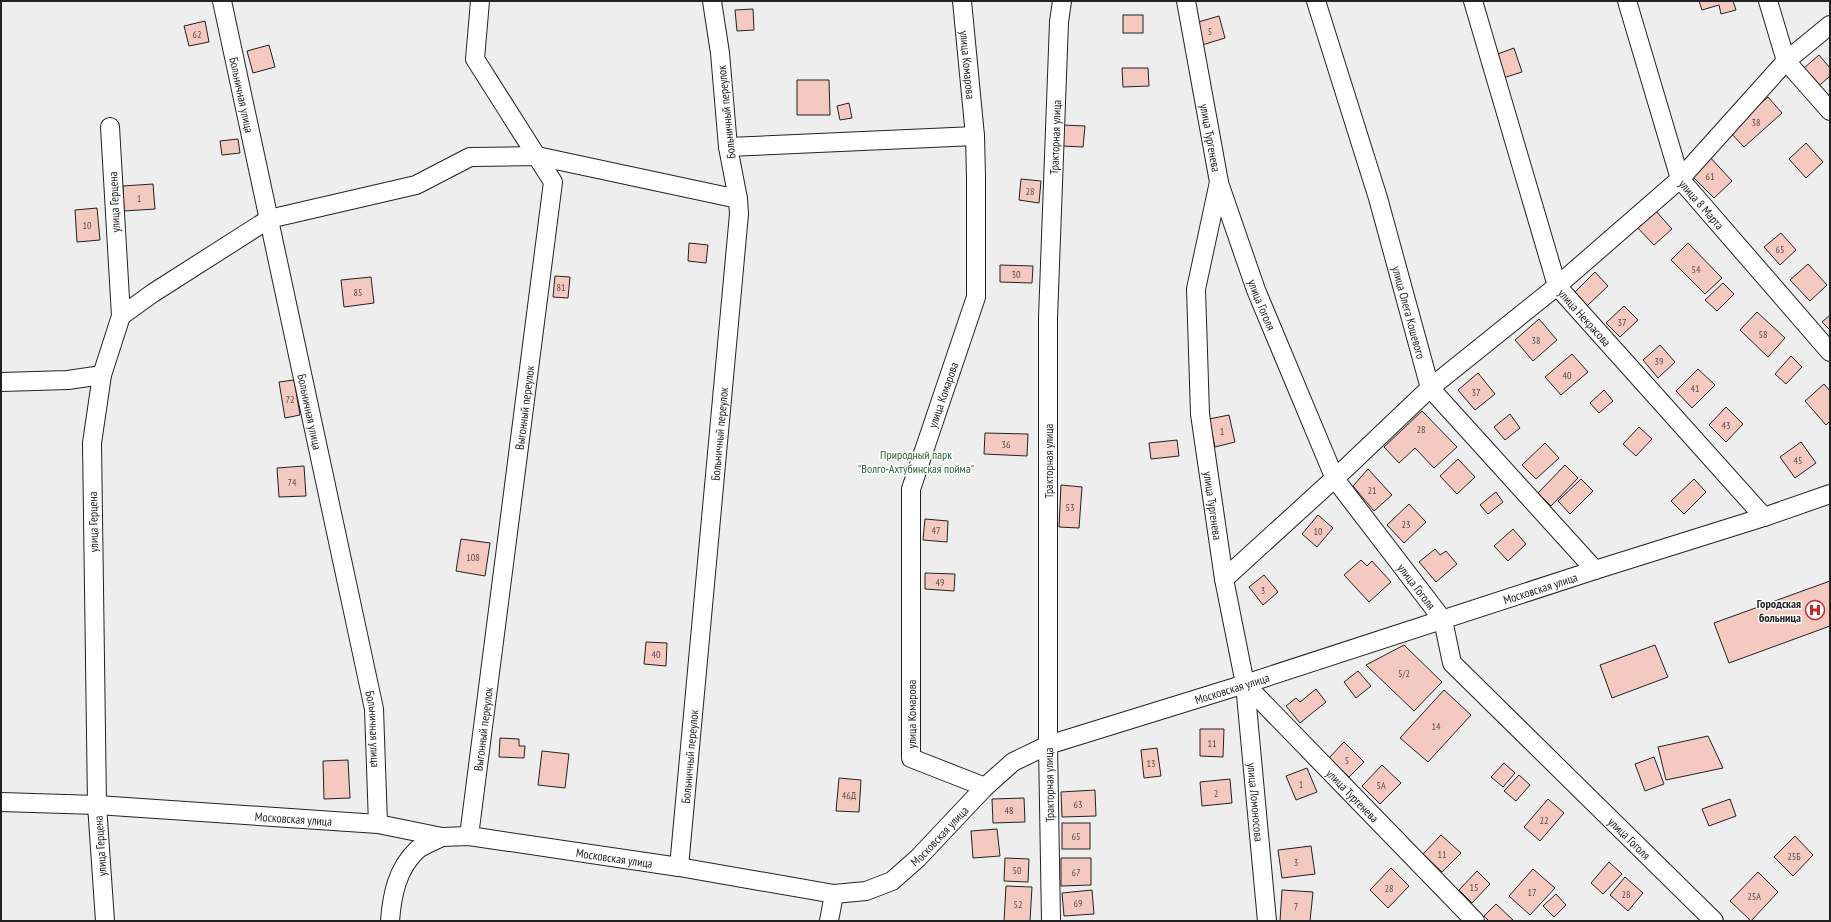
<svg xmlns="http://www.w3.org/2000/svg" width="1831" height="922" font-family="'PT Sans Narrow',sans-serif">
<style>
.green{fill:#eee;stroke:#6f6f6f}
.building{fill:#f3c9c0;stroke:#222}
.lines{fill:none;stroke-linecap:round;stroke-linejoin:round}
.minor-casing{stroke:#222;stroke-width:20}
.minor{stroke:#fff;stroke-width:18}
.labels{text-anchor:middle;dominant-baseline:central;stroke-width:3;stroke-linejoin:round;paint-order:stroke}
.number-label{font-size:10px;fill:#564c4a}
.street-label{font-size:12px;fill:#222;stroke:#fff}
.park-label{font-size:12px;fill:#2f5e38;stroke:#fff}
.poi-label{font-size:12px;font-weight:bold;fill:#222;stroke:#fff;text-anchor:end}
</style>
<rect width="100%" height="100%" fill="#fff"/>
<rect class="green" x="1" y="1" width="1829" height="920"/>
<g class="building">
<polygon points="1699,1 1733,1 1736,10 1721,14 1719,5 1702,10"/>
<polygon points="753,9 754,30 737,31 735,10"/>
<rect x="1123" y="15" width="20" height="18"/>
<polygon points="1219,16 1225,38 1202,45 1195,23"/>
<polygon points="205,21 209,42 189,46 184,26"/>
<polygon points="269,45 275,67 253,73 247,51"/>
<polygon points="1514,48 1522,72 1503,78 1495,55"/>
<polygon points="1819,55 1830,68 1830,76 1820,85 1804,68"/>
<polygon points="1122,68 1148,68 1149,86 1123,87"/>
<polygon points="797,80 829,80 830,115 797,115"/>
<polygon points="1768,97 1782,113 1744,147 1729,131"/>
<polygon points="849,103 852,118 840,120 837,106"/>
<polygon points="1063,125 1085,126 1083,147 1061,146"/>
<polygon points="238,139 240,153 222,155 220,141"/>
<polygon points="1806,143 1823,162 1806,178 1789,159"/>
<polygon points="1707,154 1732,181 1714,198 1688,172"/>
<polygon points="1021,179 1041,181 1039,203 1019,200"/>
<polygon points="153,184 155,209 124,211 123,186"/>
<polygon points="97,208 100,240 77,242 75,210"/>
<polygon points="1653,208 1672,229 1654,245 1635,225"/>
<polygon points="1781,233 1796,250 1780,265 1764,247"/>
<polygon points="689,243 708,245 706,263 688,261"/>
<polygon points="1688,243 1722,278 1705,294 1671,260"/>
<polygon points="1808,264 1827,285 1810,301 1790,280"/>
<polygon points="1000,265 1033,266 1032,283 1000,282"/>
<polygon points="1595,272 1608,286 1587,306 1574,293"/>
<polygon points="555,276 570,277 568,298 553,297"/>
<polygon points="371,277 374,303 344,307 341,280"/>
<polygon points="1723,283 1734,294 1717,311 1705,300"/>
<polygon points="1624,306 1638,320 1620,337 1606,323"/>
<polygon points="1757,312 1785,338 1768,357 1740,330"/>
<polygon points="1830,315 1830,330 1822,322"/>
<polygon points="1539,319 1557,340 1533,361 1515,340"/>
<polygon points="1660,345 1675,362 1658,378 1643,360"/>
<polygon points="1572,354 1588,372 1561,395 1545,377"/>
<polygon points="1791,356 1802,367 1786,384 1775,374"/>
<polygon points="1698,369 1715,385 1692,408 1676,391"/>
<polygon points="1478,373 1495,394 1475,410 1458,390"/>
<polygon points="294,380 300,415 285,418 279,382"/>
<polygon points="1824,384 1830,391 1830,421 1826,425 1805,401"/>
<polygon points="1604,390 1613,401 1599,413 1590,403"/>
<polygon points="1726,407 1743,424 1726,442 1709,425"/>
<polygon points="1422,411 1457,447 1434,468 1415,448 1399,463 1384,447"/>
<polygon points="1510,414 1520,428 1505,440 1494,427"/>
<polygon points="1229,415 1235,442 1215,447 1209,419"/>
<polygon points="1639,427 1652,439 1636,456 1623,444"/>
<polygon points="985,433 1028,434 1027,456 984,454"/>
<polygon points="1177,440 1179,456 1151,459 1149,443"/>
<polygon points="1801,442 1816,463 1795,478 1780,457"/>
<polygon points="1545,443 1559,458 1536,479 1522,465"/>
<polygon points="1458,459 1475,477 1457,494 1440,476"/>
<polygon points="1565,465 1578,478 1551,506 1538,493"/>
<polygon points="304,466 306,496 279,497 277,468"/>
<polygon points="1368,469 1392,495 1374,511 1353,486"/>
<polygon points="1581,479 1593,491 1570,514 1558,501"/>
<polygon points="1694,479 1706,492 1684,514 1671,501"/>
<polygon points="1061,485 1082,487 1079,528 1059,527"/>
<polygon points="1496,492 1503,502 1488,514 1480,505"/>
<polygon points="1409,504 1426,522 1404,543 1387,525"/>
<polygon points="1318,515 1333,528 1317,547 1302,534"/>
<polygon points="925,519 948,521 947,542 923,540"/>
<polygon points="1513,529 1526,544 1508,561 1494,546"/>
<polygon points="461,539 490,543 485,576 456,571"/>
<polygon points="1435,549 1440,555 1446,551 1457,564 1436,582 1419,562"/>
<polygon points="1361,560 1367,566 1372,561 1391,582 1369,602 1344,575"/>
<polygon points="925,573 955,574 954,591 925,589"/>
<polygon points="1264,575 1278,592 1263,605 1249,587"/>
<polygon points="1830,581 1830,626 1729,663 1714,623"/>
<polygon points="646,642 667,643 666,666 644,664"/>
<polygon points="1404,645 1442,682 1414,711 1366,665"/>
<polygon points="1655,645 1668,677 1612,698 1600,665"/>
<polygon points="1358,671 1371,686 1356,698 1344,682"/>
<polygon points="1316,689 1326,702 1300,723 1286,706 1296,698 1300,702"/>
<polygon points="1444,690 1471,715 1428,762 1400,738"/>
<polygon points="1200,729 1224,729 1223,757 1200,756"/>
<polygon points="1708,736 1723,768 1666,780 1658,747"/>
<polygon points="500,738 519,739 519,746 525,746 524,758 499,757"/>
<polygon points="1344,742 1364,762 1349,777 1329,758"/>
<polygon points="1157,748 1161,776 1144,778 1141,750"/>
<polygon points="542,751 569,754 565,788 538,785"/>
<polygon points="1654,757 1664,784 1645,791 1635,764"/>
<polygon points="348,760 350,798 324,799 323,761"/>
<polygon points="1504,763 1515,773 1503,787 1491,777"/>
<polygon points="1382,765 1401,783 1380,804 1362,786"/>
<polygon points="1307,768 1317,792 1296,800 1286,776"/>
<polygon points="1519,775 1530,785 1516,801 1504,791"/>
<polygon points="839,778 861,780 859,812 836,811"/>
<polygon points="1230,779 1232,803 1202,806 1200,782"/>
<polygon points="1095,790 1096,816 1062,817 1061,792"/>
<polygon points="1024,798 1025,822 993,823 992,799"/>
<polygon points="1548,799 1564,813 1540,841 1524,827"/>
<polygon points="1730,799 1736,816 1709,826 1702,809"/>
<rect x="1062" y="823" width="28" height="26"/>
<polygon points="997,829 1000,856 973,858 971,831"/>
<polygon points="1441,835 1461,853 1442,872 1423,854"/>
<polygon points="1795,836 1813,855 1793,876 1774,857"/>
<polygon points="1311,846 1315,874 1282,878 1278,850"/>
<polygon points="1005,858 1029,859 1028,882 1004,881"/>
<polygon points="1061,858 1091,858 1091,885 1061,886"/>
<polygon points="1609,862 1622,874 1603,894 1591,883"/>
<polygon points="1391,868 1409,886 1388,908 1370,890"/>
<polygon points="1533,869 1555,888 1530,915 1509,896"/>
<polygon points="1477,871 1490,884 1472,903 1459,890"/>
<polygon points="1758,872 1778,892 1751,921 1730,901"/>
<polygon points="1625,877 1643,893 1628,911 1610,895"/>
<polygon points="1006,886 1032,887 1030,921 1004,921"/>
<polygon points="1092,890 1094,914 1064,916 1062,893"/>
<polygon points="1282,890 1313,892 1310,921 1280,921"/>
<polygon points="1556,894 1566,905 1554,917 1543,906"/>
<polygon points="1496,904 1514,921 1489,921 1484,916"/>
</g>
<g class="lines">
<defs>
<g id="minor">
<path id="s1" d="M222 1 374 709 378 824"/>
<path id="s2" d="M962 1 975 136 976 177V297L911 489V758L985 787"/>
<path id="s3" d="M1186 1 1219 182 1196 289 1200 414 1224 579 1245 684 1267 921"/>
<path id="s4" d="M1316 1 1378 198 1430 388 1595 570"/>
<path id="s5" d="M1473 1 1557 286 1764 517"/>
<path id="s6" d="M1627 1 1680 179 1830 352"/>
<polyline points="1768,1 1786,61 1830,111"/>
<polyline points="728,147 975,136"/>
<path id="s7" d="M1219 183 1256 290 1335 479 1443 620 1452 663 1714 921"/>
<polyline points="121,316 153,293 269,219 416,185 470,157 537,156 738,199"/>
<polyline points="1,382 68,380 102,375"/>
<polyline points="1224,579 1347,467 1430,388 1557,286 1680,179 1786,61 1830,25"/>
<path id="s8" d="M1245 684 1475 921"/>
<path id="s9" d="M1 802 97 805 378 824 442 837 469 836 679 867 834 894 866 891 892 881 918 858 985 787 1013 762 1048 745 1245 684 1595 570 1764 517 1830 494"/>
<path id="s10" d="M469 836 553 182 475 59 480 1"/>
<path id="s11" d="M679 867 739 214 738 199 728 147 720 53 712 1"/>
<polyline points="105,921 97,805 92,443 102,375 121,316 110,127"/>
<path d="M390 921C392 895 397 869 417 850 423 845 434 841 442 837"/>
<polyline points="829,921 834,894"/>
<path id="s12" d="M1051 921 1048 745V318L1059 22 1062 1"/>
</g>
</defs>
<use href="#minor" class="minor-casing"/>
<use href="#minor" class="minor"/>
</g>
<defs>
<symbol id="hospital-ring" viewBox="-11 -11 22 22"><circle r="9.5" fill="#fff" stroke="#c62828" stroke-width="1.5"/><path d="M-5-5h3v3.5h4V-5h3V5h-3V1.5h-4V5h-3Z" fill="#c62828"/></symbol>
</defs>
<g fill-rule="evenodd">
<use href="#hospital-ring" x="1804" y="599" width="22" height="22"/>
</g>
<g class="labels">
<g class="number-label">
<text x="1210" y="31">5</text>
<text x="197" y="34">62</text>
<text x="1756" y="122">38</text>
<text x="1710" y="176">61</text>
<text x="1030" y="191">28</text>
<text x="139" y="198">1</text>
<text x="87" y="225">10</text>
<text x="1780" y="249">65</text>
<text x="1696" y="269">54</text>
<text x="1016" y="274">30</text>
<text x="561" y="287">81</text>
<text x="358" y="292">85</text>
<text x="1622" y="322">37</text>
<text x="1763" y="334">58</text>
<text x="1536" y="340">38</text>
<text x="1659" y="361">39</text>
<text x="1567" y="375">40</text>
<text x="1695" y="388">41</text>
<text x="1476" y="392">37</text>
<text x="290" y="399">72</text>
<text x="1726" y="425">43</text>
<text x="1421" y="429">28</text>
<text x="1222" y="431">1</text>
<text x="1006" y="444">36</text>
<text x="1798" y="460">45</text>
<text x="292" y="482">74</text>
<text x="1372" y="490">21</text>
<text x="1070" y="507">53</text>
<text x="1406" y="524">23</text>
<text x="936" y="530">47</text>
<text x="1318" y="531">10</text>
<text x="473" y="557">108</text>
<text x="940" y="582">49</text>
<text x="1263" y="590">3</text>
<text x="656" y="654">40</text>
<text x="1404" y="673">5/2</text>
<text x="1436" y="726">14</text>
<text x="1212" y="743">11</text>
<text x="1347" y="760">5</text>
<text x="1151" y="763">13</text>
<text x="1301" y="784">1</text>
<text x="1381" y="785">5А</text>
<text x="1216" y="793">2</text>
<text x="849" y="795">46Д</text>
<text x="1078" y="804">63</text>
<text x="1009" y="810">48</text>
<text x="1544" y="820">22</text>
<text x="1076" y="836">65</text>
<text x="1442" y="854">11</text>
<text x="1794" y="856">25Б</text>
<text x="1296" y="862">3</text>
<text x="1017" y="870">50</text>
<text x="1076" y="872">67</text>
<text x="1474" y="887">15</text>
<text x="1389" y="888">28</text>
<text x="1532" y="892">17</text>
<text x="1626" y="894">28</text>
<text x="1754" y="896">25А</text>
<text x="1078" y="903">69</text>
<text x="1018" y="904">52</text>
<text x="1296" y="906">7</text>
</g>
<g class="street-label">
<text stroke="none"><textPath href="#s2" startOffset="64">улица Комарова</textPath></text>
<text stroke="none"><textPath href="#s1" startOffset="96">Больничная улица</textPath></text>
<text transform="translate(726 112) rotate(-96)">Больничный переулок</text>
<text stroke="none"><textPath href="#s12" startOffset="784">Тракторная улица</textPath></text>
<text stroke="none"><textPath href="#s3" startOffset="139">улица Тургенева</textPath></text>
<text transform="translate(114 202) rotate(-93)">улица Герцена</text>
<text stroke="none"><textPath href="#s6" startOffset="219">улица 8 Марта</textPath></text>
<text stroke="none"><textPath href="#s7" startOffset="129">улица Гоголя</textPath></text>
<text stroke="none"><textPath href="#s4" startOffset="325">улица Олега Кошевого</textPath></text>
<text stroke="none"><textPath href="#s5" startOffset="339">улица Некрасова</textPath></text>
<text transform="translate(943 395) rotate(-71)">улица Комарова</text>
<text stroke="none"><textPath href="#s10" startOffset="432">Выгонный переулок</textPath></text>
<text stroke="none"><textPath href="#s1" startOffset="420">Больничная улица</textPath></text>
<text stroke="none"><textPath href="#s11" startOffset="435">Больничный переулок</textPath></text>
<text transform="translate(1048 461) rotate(-90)">Тракторная улица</text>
<text stroke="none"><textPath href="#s3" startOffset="511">улица Тургенева</textPath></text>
<text transform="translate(93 522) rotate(-91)">улица Герцена</text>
<text stroke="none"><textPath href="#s7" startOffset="453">улица Гоголя</textPath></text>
<text stroke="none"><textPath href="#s9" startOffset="1625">Московская улица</textPath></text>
<text stroke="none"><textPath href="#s9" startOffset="1301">Московская улица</textPath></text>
<text transform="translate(911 714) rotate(-90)">улица Комарова</text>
<text stroke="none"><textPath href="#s1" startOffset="744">Больничная улица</textPath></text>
<text stroke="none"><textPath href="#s10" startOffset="108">Выгонный переулок</textPath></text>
<text stroke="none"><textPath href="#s11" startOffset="111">Больничный переулок</textPath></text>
<text transform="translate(1049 785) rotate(-91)">Тракторная улица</text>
<text stroke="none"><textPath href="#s8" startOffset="155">улица Тургенева</textPath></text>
<text stroke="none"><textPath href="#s3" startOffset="811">улица Ломоносова</textPath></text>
<text stroke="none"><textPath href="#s9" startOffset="293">Московская улица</textPath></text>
<text stroke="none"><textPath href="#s9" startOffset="965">Московская улица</textPath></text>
<text stroke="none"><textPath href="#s7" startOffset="789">улица Гоголя</textPath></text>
<text transform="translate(100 846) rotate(-94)">улица Герцена</text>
<text stroke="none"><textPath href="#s9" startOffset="617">Московская улица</textPath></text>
</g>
<g class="park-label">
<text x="916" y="454">Природный парк<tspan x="916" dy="14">"Волго-Ахтубинская пойма"</tspan></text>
</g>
<g class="poi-label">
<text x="1801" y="603">Городская<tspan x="1801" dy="14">больница</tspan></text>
</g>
</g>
<rect width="1831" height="922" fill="none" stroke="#222222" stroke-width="4"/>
</svg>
